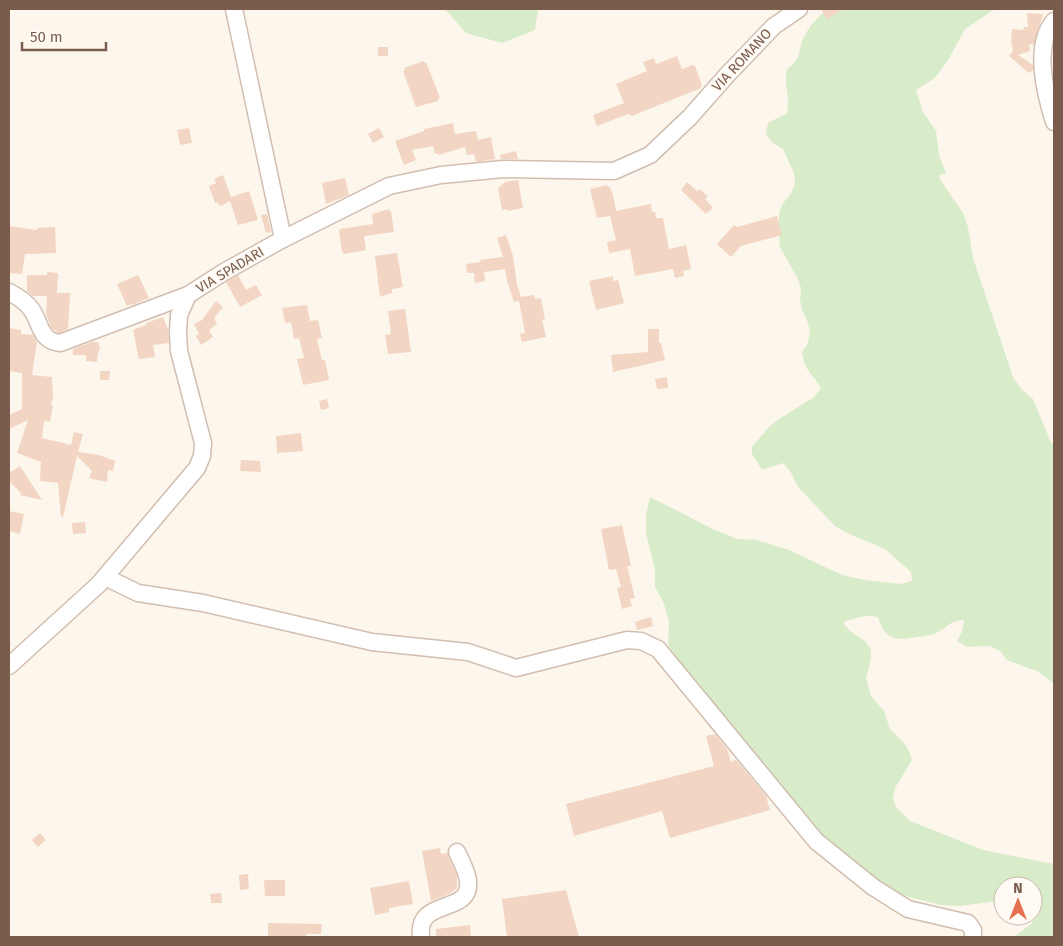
<svg xmlns="http://www.w3.org/2000/svg" width="1063" height="946" font-family="'Fira Sans',sans-serif">
<style>
.green{fill:#d8ecc9}
.building{fill:#f3d5c3}
.lines{fill:none;stroke-linecap:round;stroke-linejoin:round}
.minor-casing{stroke:#d1beb0;stroke-width:19}
.minor{stroke:#fff;stroke-width:16}
.labels{text-anchor:middle;dominant-baseline:central;stroke-width:4;stroke-linejoin:round;paint-order:stroke}
.street-label{font-size:14px;fill:#7a5c4d;stroke:#fffaf3}
</style>
<rect width="100%" height="100%" fill="#fdf6ec"/>
<g class="green">
<polygon points="445,9 538,9 535,30 502,43 466,33"/>
<path d="M829 9H995L965 29 948 60 935 78 916 90 923 112 936 131 939 155 946 173 940 175 939 178 963 213 968 227 973 258 1013 377 1021 389 1033 399 1051 443 1054 444V684L1039 672 1007 660 1000 651 990 646 967 647 957 641 962 632 964 620C948 621 949 627 936 633 931 636 923 636 917 637 895 641 885 640 878 617 864 614 858 618 845 621L844 624 850 631 866 642 871 650V659L866 678 871 696 884 711 890 729 904 743 909 751 912 760 895 788 893 798 896 807 910 821 983 850 1054 864V937H1014L1032 923 1034 914 1033 913V886H1003V902L996 901 960 906 941 905 905 896 887 889 816 832 778 782 690 676 668 645 669 622 664 604 655 587V569L646 534V515L650 497 715 530 737 539 756 540 789 550 842 575 865 580 901 584 912 581 911 572 885 549 845 532 835 526 798 487 790 471 783 463 762 470 752 454V447L767 429 776 421 814 397 821 388C812 373 805 372 802 352L808 343 810 331 807 320 802 310 800 299 801 288 797 277 780 247 779 236V213L783 203 791 194 795 184 794 173 783 149 773 143 766 134 768 123 787 113C791 97 783 84 787 69 805 56 796 50 805 35 810 25 820 14 829 9Z"/>
</g>
<g class="building">
<polygon points="821,9 843,9 827,19"/>
<polygon points="1027,13 1043,14 1034,45 1029,44 1030,51 1018,55 1033,65 1033,70 1029,73 1009,56 1013,51 1011,41 1012,29 1023,30 1024,27 1028,27"/>
<rect x="378" y="47" width="10" height="9"/>
<polygon points="677,56 682,69 693,65 695,66 702,85 701,86 701,88 632,116 628,114 597,126 593,115 624,103 616,84 647,71 643,62 654,58 656,64"/>
<polygon points="424,61 424,63 426,62 440,98 438,99 438,101 416,107 403,71 405,70 404,68"/>
<polygon points="453,123 455,134 476,131 478,140 491,137 495,159 476,162 474,154 467,155 465,147 439,155 437,153 435,154 433,146 412,150 416,160 404,165 395,141 424,131 424,129"/>
<polygon points="189,128 192,143 180,145 177,130"/>
<polygon points="379,128 384,137 373,143 368,134"/>
<polygon points="516,151 518,159 501,159 500,155"/>
<polygon points="223,175 231,197 249,191 258,220 238,225 230,201 220,206 217,202 215,203 209,186 216,183 214,179"/>
<polygon points="345,178 349,195 326,204 322,183"/>
<polygon points="518,180 523,208 508,211 507,209 502,210 498,188 505,182"/>
<polygon points="687,182 697,191 700,189 708,197 705,199 713,208 706,214 681,190"/>
<polygon points="607,185 608,187 610,187 613,195 616,211 651,204 652,212 655,212 656,218 663,218 669,249 686,245 691,269 683,271 684,276 675,278 673,269 635,276 630,249 609,253 607,242 616,240 610,216 597,218 590,189"/>
<polygon points="389,209 389,211 391,211 394,232 364,236 366,250 344,254 342,251 339,232 340,229 373,224 372,214"/>
<polygon points="267,214 271,232 266,233 261,215"/>
<polygon points="777,216 782,235 741,246 731,257 717,244 734,225 737,227"/>
<polygon points="9,226 37,230 37,228 55,227 56,253 25,254 22,274 9,273"/>
<polygon points="506,235 513,256 517,285 521,297 534,295 535,299 541,298 545,319 542,320 546,337 522,342 520,334 525,333 519,301 514,302 507,281 505,269 484,272 485,281 475,283 474,273 467,273 466,264 480,262 479,260 503,257 497,238"/>
<polygon points="397,253 403,287 392,289 392,293 380,297 375,256"/>
<polygon points="47,272 58,273 57,293 70,293 68,329 59,333 52,329 46,315 47,296 33,296 27,291 27,275 47,275"/>
<polygon points="138,275 149,298 132,305 131,304 127,306 117,284"/>
<polygon points="238,275 246,290 256,285 262,295 240,307 226,282"/>
<polygon points="613,276 613,281 618,280 624,303 596,310 589,281"/>
<polygon points="216,301 223,307 214,318 217,324 209,330 213,337 201,345 196,336 199,334 194,324 202,320"/>
<polygon points="307,305 310,321 318,320 322,338 317,339 322,360 325,360 329,380 303,385 297,359 304,358 299,338 294,339 291,322 285,323 282,308"/>
<polygon points="405,309 411,352 388,354 385,335 391,334 388,311"/>
<polygon points="163,317 168,330 169,343 153,345 155,357 139,359 133,330 146,325 146,323"/>
<polygon points="9,328 21,330 21,334 33,335 37,342 32,375 52,377 53,396 51,405 53,405 50,422 44,421 42,438 71,445 74,432 83,434 78,452 99,455 115,461 113,471 108,470 107,482 89,478 92,471 77,456 63,517 61,517 58,483 40,481 41,462 17,453 28,420 9,429 9,415 22,409 22,373 9,371"/>
<polygon points="648,329 659,329 659,343 661,343 665,360 613,372 611,355 648,352"/>
<polygon points="92,342 98,342 100,348 98,353 97,362 86,361 86,355 73,355 73,349"/>
<polygon points="100,371 110,371 109,380 100,380"/>
<polygon points="667,377 668,388 657,389 655,379"/>
<polygon points="327,399 329,408 321,410 319,401"/>
<polygon points="301,433 303,451 277,453 276,436"/>
<polygon points="241,460 260,461 261,472 240,471"/>
<polygon points="20,466 42,500 20,495 21,493 9,481 9,473"/>
<polygon points="9,511 24,514 20,534 9,531"/>
<polygon points="85,522 86,533 73,534 72,523"/>
<polygon points="622,525 631,566 627,566 635,598 630,599 632,606 622,609 617,588 621,587 616,569 609,570 601,529"/>
<polygon points="651,617 653,626 637,630 635,622"/>
<polygon points="715,734 727,749 731,762 736,760 766,796 770,810 670,838 662,811 574,836 566,804 714,766 706,736"/>
<polygon points="40,833 46,840 38,847 32,840"/>
<polygon points="440,848 441,854 447,853 457,876 457,888 449,894 431,901 422,851"/>
<polygon points="248,874 249,889 240,890 239,875"/>
<polygon points="264,880 285,880 285,896 265,896"/>
<polygon points="409,881 413,904 389,908 389,912 375,915 370,888"/>
<polygon points="566,890 579,937 507,937 502,899"/>
<polygon points="221,893 222,903 211,903 210,894"/>
<polygon points="268,923 322,924 321,934 306,934 306,937 268,937"/>
<polygon points="470,925 471,937 436,937 436,929"/>
</g>
<g class="lines">
<defs>
<g id="minor">
<polyline points="234,9 283,239"/>
<path d="M1054 21C1033 46 1045 93 1054 122"/>
<path d="M9 292C17 296 26 302 31 309 41 322 39 341 60 343L188 295"/>
<polyline points="105,577 138,593 203,603 372,642 468,652 516,668 627,640 641,641 658,649 816,841 873,887 908,909 968,923 973,930 973,937"/>
<polyline points="9,666 99,584 197,468 202,456 203,443 179,351 178,332 179,315 188,295 224,272 283,239 389,186 441,175 503,169 614,171 650,155 690,117 727,75 774,26 799,9"/>
<path d="M421 937C416 896 472 916 468 881 467 871 461 861 457 852"/>
</g>
</defs>
<use href="#minor" class="minor-casing"/>
<use href="#minor" class="minor"/>
</g>
<g class="labels">
<g class="street-label">
<text transform="translate(742 60) rotate(-47)">VIA ROMANO</text>
<text transform="translate(230 270) rotate(-31)">VIA SPADARI</text>
</g>
</g>
<rect width="1063" height="946" fill="none" stroke="#7a5c4d" stroke-width="20"/>
<g transform="translate(1018 901)"><circle r="24" fill="#fffaf3" stroke="#cabbb1"/>
<path d="M0-4L9 19L0 12L-9 19Z" fill="#e76f51"/>
<text y="-8" font-size="14" font-weight="bold" text-anchor="middle" fill="#7a5c4d">N</text>
</g>
<path d="M22 42v8h84v-8" fill="none" stroke="#7a5c4d" stroke-width="2.5"/>
<text x="30" y="42" font-size="15" fill="#7a5c4d" stroke="#fffaf3" stroke-width="4" paint-order="stroke">50 m</text>
</svg>
